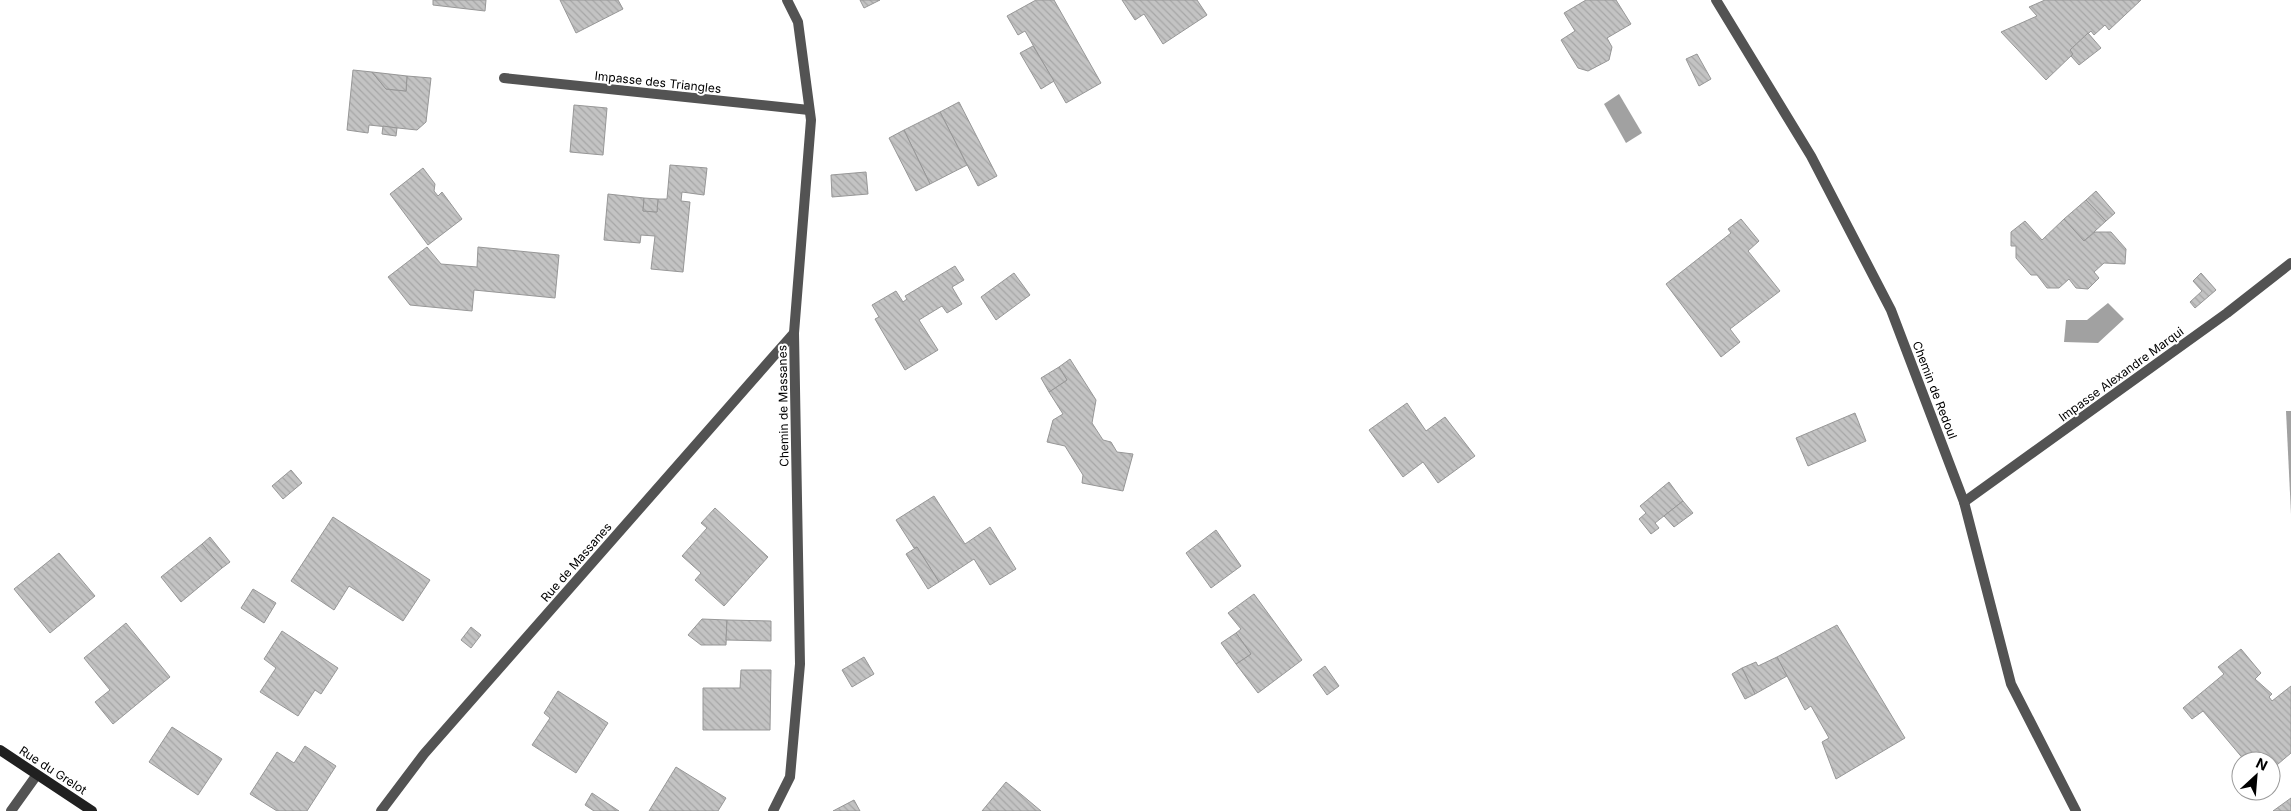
<svg xmlns="http://www.w3.org/2000/svg" width="2291" height="811" font-family="Inter,sans-serif">
<style>
.water{fill:#a1a1a1}
.building{fill:url(#building-back-hatch);stroke:#979797}
.lines{fill:none;stroke-linecap:round;stroke-linejoin:round}
.lane{stroke:#535353;stroke-width:10}
.street{stroke:#535353;stroke-width:10}
.secondary{stroke:#202020;stroke-width:10}
.labels{text-anchor:middle;dominant-baseline:central;stroke-width:4;stroke-linejoin:round;paint-order:stroke}
.street-label{font-size:12px;fill:#000;stroke:#fff}
</style>
<defs>
<pattern id="building-back-hatch" width="6" height="6" patternUnits="userSpaceOnUse" patternTransform="scale(1.25)"><rect width="6" height="6" fill="#c3c3c3"/><path d="M-1 5l2 2M0 0l6 6M5-1l2 2" fill="none" stroke="#a6a6a6"/></pattern>
</defs>
<rect width="100%" height="100%" fill="#fff"/>
<g class="water">
<polygon points="1619,94 1642,133 1626,143 1604,104"/>
<polygon points="2108,303 2124,319 2098,343 2064,342 2066,320 2087,320"/>
<polygon points="2286,411 2291,411 2291,514"/>
</g>
<g class="building">
<polygon points="433,0 486,0 485,11 433,5"/>
<polygon points="560,0 618,0 623,9 576,33"/>
<polygon points="860,0 880,0 864,8"/>
<polygon points="1036,0 1054,0 1101,83 1066,103 1025,31 1018,35 1007,16"/>
<polygon points="1122,0 1197,0 1207,15 1163,44 1144,14 1135,20"/>
<polygon points="1586,0 1616,0 1631,24 1607,38 1612,47 1609,60 1588,71 1578,68 1561,40 1575,31 1564,13"/>
<polygon points="2045,0 2141,0 2109,30 2105,25 2094,35 2091,31 2070,50 2073,54 2046,80 2001,32 2037,16 2029,7"/>
<polygon points="2088,33 2101,48 2079,65 2071,56 2073,54 2070,50"/>
<polygon points="1033,46 1054,81 1041,89 1020,53"/>
<polygon points="1697,54 1711,79 1699,86 1686,59"/>
<polygon points="353,70 372,72 386,89 406,91 407,76 431,78 426,122 417,130 369,125 368,133 347,130"/>
<polygon points="372,72 407,76 406,91 386,89"/>
<polygon points="959,102 997,176 978,186 940,112"/>
<polygon points="574,105 607,108 603,155 570,152"/>
<polygon points="940,112 967,165 930,184 904,130"/>
<polygon points="383,126 397,128 396,136 382,134"/>
<polygon points="904,130 930,184 916,191 889,138"/>
<polygon points="670,165 707,168 704,195 682,192 681,201 690,202 683,272 651,269 655,236 641,235 640,243 604,240 608,194 644,198 643,211 657,212 658,199 667,199"/>
<polygon points="423,168 435,184 434,191 438,196 442,192 462,219 428,245 390,194"/>
<polygon points="866,172 868,194 832,197 831,175"/>
<polygon points="2096,191 2115,213 2106,221 2086,200"/>
<polygon points="644,198 658,199 657,212 643,211"/>
<polygon points="2086,200 2106,221 2084,241 2064,219"/>
<polygon points="1741,219 1759,241 1748,251 1780,291 1730,329 1740,342 1721,357 1666,284 1731,233 1728,229"/>
<polygon points="2064,219 2084,241 2095,232 2111,232 2126,249 2125,264 2104,263 2094,272 2099,278 2088,289 2076,288 2069,279 2059,288 2047,288 2037,275 2031,275 2016,258 2016,246 2011,246 2011,232 2025,221 2042,240"/>
<polygon points="427,247 441,264 477,267 478,247 559,255 555,298 474,290 472,311 410,305 388,277"/>
<polygon points="955,266 964,280 952,287 962,304 947,313 942,306 919,320 938,350 905,370 875,319 879,317 872,305 896,291 903,302 907,299 905,296"/>
<polygon points="1014,273 1030,295 996,320 981,297"/>
<polygon points="2201,273 2216,290 2195,308 2190,302 2202,291 2193,281"/>
<polygon points="1070,359 1096,400 1092,423 1103,440 1111,442 1117,452 1133,454 1123,491 1082,483 1083,475 1065,446 1047,442 1053,420 1063,414 1049,392 1067,380 1059,367"/>
<polygon points="1059,367 1067,380 1049,392 1041,378"/>
<polygon points="1407,403 1426,431 1445,417 1475,456 1438,483 1423,462 1403,477 1369,430"/>
<polygon points="1855,413 1866,441 1808,466 1796,438"/>
<polygon points="291,470 302,483 283,499 272,486"/>
<polygon points="1669,482 1683,501 1655,523 1659,528 1651,534 1639,519 1646,513 1640,506"/>
<polygon points="934,496 965,544 990,527 1016,569 990,585 974,559 939,582 917,547 914,548 896,520"/>
<polygon points="1683,501 1693,513 1674,527 1664,516"/>
<polygon points="715,508 768,557 724,606 695,580 701,573 682,556 707,528 701,523"/>
<polygon points="333,517 430,580 403,621 349,586 334,610 291,581"/>
<polygon points="1216,530 1241,566 1211,588 1186,553"/>
<polygon points="210,537 230,562 222,568 202,544"/>
<polygon points="202,544 222,568 181,602 161,577"/>
<polygon points="917,547 939,582 928,589 906,554"/>
<polygon points="59,553 95,596 50,633 14,589"/>
<polygon points="253,589 276,603 264,623 241,608"/>
<polygon points="1254,594 1302,660 1258,693 1236,664 1251,654 1236,633 1241,629 1228,613"/>
<polygon points="702,619 727,620 726,645 701,645 688,635"/>
<polygon points="727,620 771,621 771,641 726,640"/>
<polygon points="126,623 170,677 113,724 95,702 110,690 84,658"/>
<polygon points="1837,625 1905,738 1836,779 1822,742 1829,738 1811,706 1805,710 1777,657"/>
<polygon points="471,627 481,635 471,648 461,640"/>
<polygon points="282,631 338,668 321,694 315,690 298,716 260,692 276,668 264,659"/>
<polygon points="1236,633 1251,654 1236,664 1221,643"/>
<polygon points="2241,649 2261,673 2255,679 2272,694 2269,697 2272,701 2291,686 2291,753 2271,770 2271,761 2245,761 2203,711 2192,719 2183,708 2224,674 2218,667"/>
<polygon points="864,657 874,674 852,687 842,670"/>
<polygon points="1777,657 1787,676 1755,694 1742,668 1756,662 1758,666"/>
<polygon points="1325,666 1339,686 1327,695 1313,675"/>
<polygon points="1742,668 1755,694 1745,699 1732,674"/>
<polygon points="741,670 771,670 770,730 703,730 703,688 740,688"/>
<polygon points="558,691 608,723 576,773 532,745 550,718 544,713"/>
<polygon points="172,727 222,759 198,795 149,762"/>
<polygon points="305,746 336,766 307,811 277,811 250,794 277,752 294,763"/>
<polygon points="676,767 726,798 718,811 649,811"/>
<polygon points="1006,782 1022,795 1041,811 982,811"/>
<polygon points="592,793 619,811 594,811 585,805"/>
<polygon points="2291,798 2291,811 2273,811"/>
<polygon points="854,800 860,811 833,811"/>
</g>
<g class="lines">
<g class="lane">
<polyline points="504,78 809,110"/>
<polyline points="1964,502 2227,313 2291,263"/>
</g>
<g class="street">
<polyline points="1716,0 1811,156 1891,310 1964,502 2011,684 2076,811"/>
<polyline points="11,811 36,776"/>
<polyline points="381,811 424,754 794,333"/>
<polyline points="773,811 790,777 800,664 794,333 811,120 798,22 787,0"/>
</g>
<polyline class="secondary" points="0,750 92,811"/>
</g>
<g class="labels">
<g class="street-label">
<text transform="translate(658 82) rotate(6)">Impasse des Triangles</text>
<text transform="translate(2121 374) rotate(-36)">Impasse Alexandre Marqui</text>
<text transform="translate(1935 390) rotate(69)">Chemin de Redoul</text>
<text transform="translate(783 406) rotate(-91)">Chemin de Massanes</text>
<text transform="translate(576 562) rotate(-49)">Rue de Massanes</text>
<text transform="translate(53 770) rotate(33)">Rue du Grelot</text>
</g>
</g>
<g transform="translate(2256 776) rotate(26)"><circle r="24" fill="#ffffff" stroke="#999999"/>
<path d="M0-4L9 19L0 12L-9 19Z" fill="#000000"/>
<text y="-8" font-size="14" font-weight="bold" text-anchor="middle" fill="#000000">N</text>
</g>
</svg>
